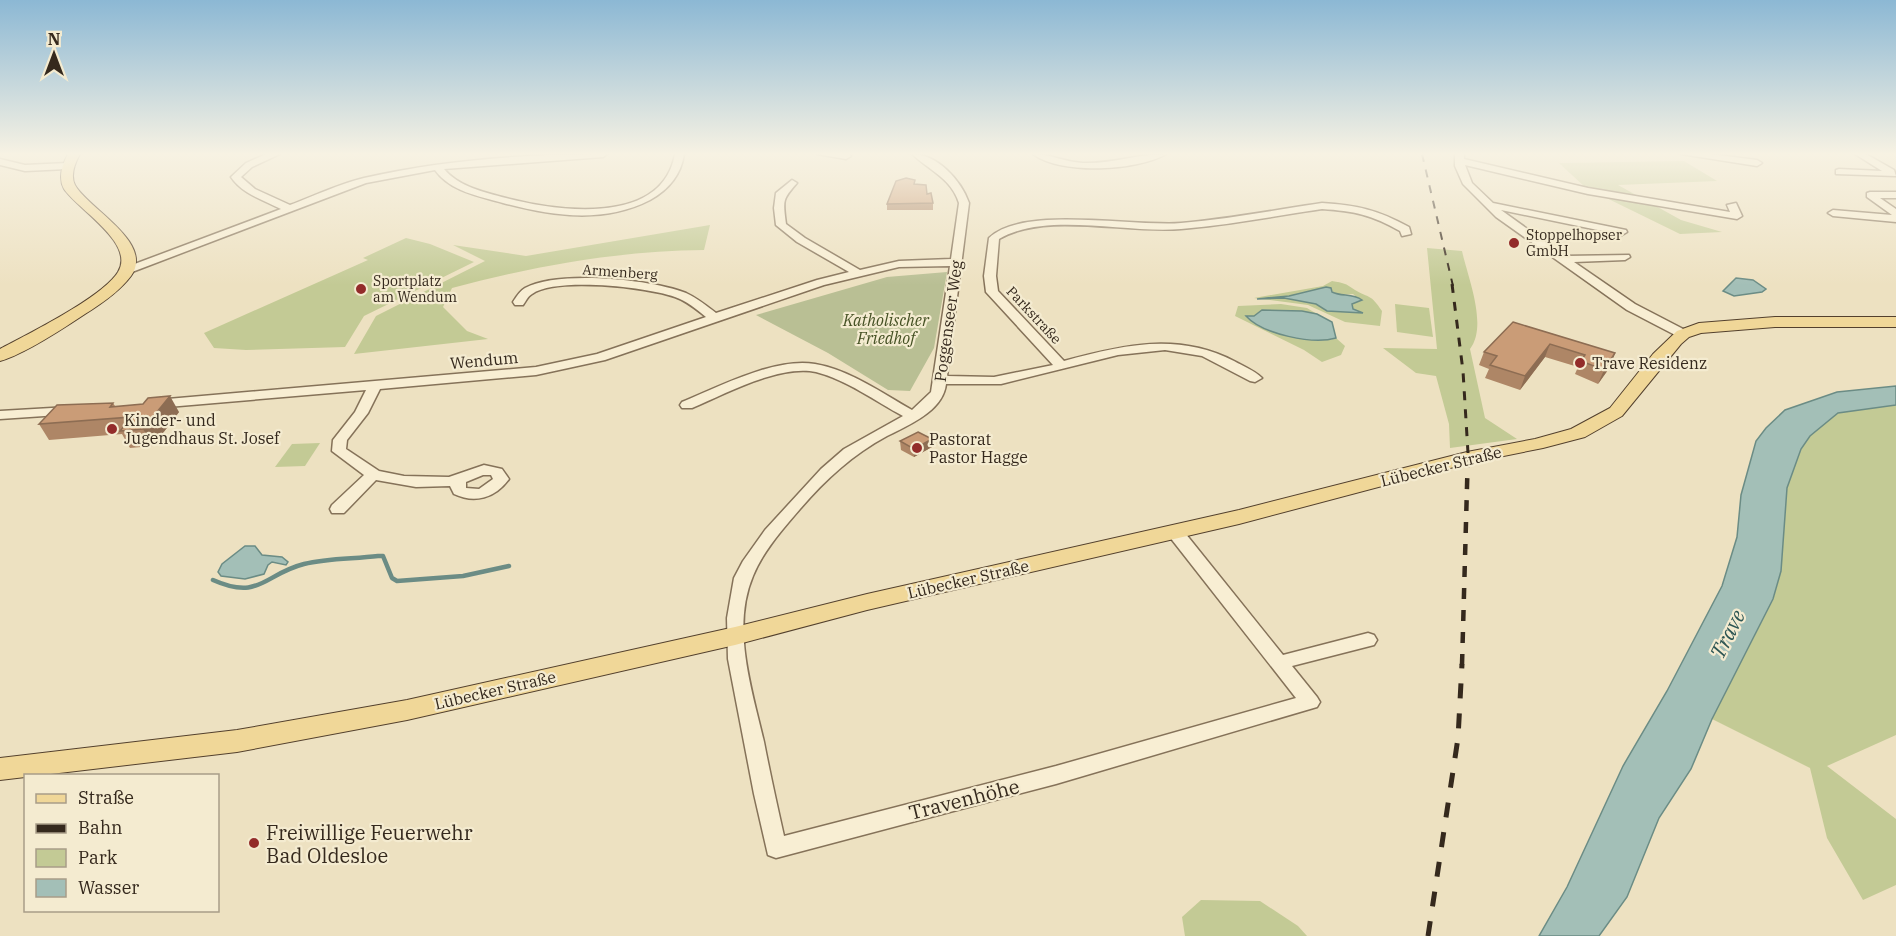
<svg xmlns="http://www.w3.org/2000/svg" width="1896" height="936" font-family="'IBM Plex Serif',serif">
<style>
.green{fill:#c3ca95;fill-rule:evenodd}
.cemetery{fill:#b9bf94}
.water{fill:#a3bfb7;stroke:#6b8c85;stroke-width:1.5}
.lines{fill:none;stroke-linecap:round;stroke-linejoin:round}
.stream{stroke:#6b8c85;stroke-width:4.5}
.minor-casing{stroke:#857259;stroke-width:3}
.major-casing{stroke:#53402d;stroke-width:2}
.minor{fill:#f8eed3;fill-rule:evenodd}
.major{fill:#f0d798;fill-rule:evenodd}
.rail-far3{stroke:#35291d;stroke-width:2;stroke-dasharray:8 8;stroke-linecap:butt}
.rail-far2{stroke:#35291d;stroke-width:3;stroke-dasharray:9 9;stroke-linecap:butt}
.rail-far1{stroke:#35291d;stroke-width:4.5;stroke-dasharray:11 11;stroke-linecap:butt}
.rail{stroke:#35291d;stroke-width:5;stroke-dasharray:15 15;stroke-linecap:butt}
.wall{fill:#ae8666}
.shaded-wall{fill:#8d6d53}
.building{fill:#ca9c77;stroke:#8d6d53;stroke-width:1.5}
.poi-dot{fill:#932c2a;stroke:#f4ebd0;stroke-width:2}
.labels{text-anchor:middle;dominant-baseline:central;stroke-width:4.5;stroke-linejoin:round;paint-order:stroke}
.far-poi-label{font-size:14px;fill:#35291d;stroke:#f4ebd0;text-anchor:start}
.far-street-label{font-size:14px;fill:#35291d;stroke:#f4ebd0}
.park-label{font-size:16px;font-style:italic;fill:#455124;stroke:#f4ebd0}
.street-label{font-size:16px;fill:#35291d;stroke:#f4ebd0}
.poi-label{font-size:16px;fill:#35291d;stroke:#f4ebd0;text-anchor:start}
.near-street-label{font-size:20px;fill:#35291d;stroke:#f4ebd0}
.near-poi-label{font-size:20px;fill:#35291d;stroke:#f4ebd0;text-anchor:start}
.near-water-label{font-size:21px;font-style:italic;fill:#2c5553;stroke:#f4ebd0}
</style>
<rect width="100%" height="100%" fill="#ede1c1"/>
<g class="green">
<polygon points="1684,161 1717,181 1618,185 1681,220 1722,232 1680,234 1586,188 1559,163"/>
<path d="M710 225 704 250C617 251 535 266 452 288L443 307 467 331 488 339 354 354 376 316 485 261 453 245 526 256Z"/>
<polygon points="406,238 430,244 474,262 364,316 345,347 246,350 214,348 204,333 368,260 363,258"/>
<path d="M1427 248 1462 251C1468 278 1488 326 1470 349L1485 418 1517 439 1450 448 1449 424 1436 376 1416 373 1383 348 1437 349Z"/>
<path d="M1332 281C1344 283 1345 283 1355 290 1370 299 1370 293 1382 311L1380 326 1345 322 1308 305 1254 298 1323 286ZM1326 287 1338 295 1353 294 1361 301 1352 303 1353 309 1361 313 1327 311 1316 304 1284 298H1266L1289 296Z"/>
<polygon points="1281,304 1307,308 1317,314 1262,310 1254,316 1246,316 1330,340 1336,338 1345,346 1341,355 1322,362 1304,350 1235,316 1238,306"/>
<polygon points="1395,304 1429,308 1433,337 1397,332"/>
<polygon points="1896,405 1896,735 1827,766 1896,819 1896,885 1863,900 1827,838 1810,768 1712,719 1773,600 1781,571 1787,488 1801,449 1810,436 1838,413"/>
<polygon points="320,443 305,466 275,467 292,444"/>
<polygon points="1201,900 1260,901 1298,926 1307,936 1185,936 1182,917"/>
</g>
<polygon class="cemetery" points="947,272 934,348 910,391 888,390 828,353 756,315 887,277"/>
<g class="water">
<polygon points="1736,278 1753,280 1766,289 1762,292 1734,296 1723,291"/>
<path d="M1326 287 1331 288 1332 292C1342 297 1352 293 1362 300L1352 304 1353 309 1363 313 1327 311 1316 304 1284 298 1257 299 1289 296Z"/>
<path d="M1262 310 1302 311 1317 314 1332 322 1336 338C1313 345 1262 334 1246 316H1254Z"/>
<polygon points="1896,386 1896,405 1838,413 1810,436 1801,449 1787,488 1781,571 1773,599 1712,719 1691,769 1659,818 1627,897 1599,936 1539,936 1567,887 1623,766 1667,691 1722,586 1737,537 1741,495 1756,441 1766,428 1785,410 1837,392"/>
<polygon points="245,546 255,546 262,555 282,557 288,562 286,565 272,562 268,565 264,574 245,579 221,576 218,572 222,564"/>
</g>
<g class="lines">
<path class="stream" d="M213 580C260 601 264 574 304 564 328 558 354 559 378 556H383L392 578 397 581 463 576 509 566"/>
<defs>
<g id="minor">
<path d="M266 154H280L252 167 241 177 255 189 290 205C314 196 339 184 364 178 443 160 526 154 607 154L603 157 444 169C459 187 484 192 506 198 556 211 662 227 675 154H684C681 175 668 190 650 200 603 224 552 216 503 203 479 196 451 192 435 170L366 183 132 272H124V268L281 209C264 200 242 194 231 177L246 163Z"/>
<polygon points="817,154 849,154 851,156 846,159"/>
<path d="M912 154C937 154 961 180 969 203L947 376 994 377 1053 365 986 292 984 276 989 238C1022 205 1135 227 1181 223 1228 219 1275 210 1322 203 1357 205 1378 210 1409 227L1411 234 1402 236 1400 231C1372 215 1354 211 1322 209 1275 216 1228 225 1181 229 1126 234 1047 211 999 239L996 276 998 291 1064 361C1122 345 1178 332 1234 361 1243 366 1255 371 1262 378L1255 382 1250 381 1202 356 1165 350 1118 355 1001 384H946C943 411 909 425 887 436 852 455 826 479 800 509 783 529 763 551 753 576 731 628 752 690 764 742 770 773 777 805 784 836L1056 766 1296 698 1169 536 1167 532 1169 528H1181L1283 655 1368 633 1374 635 1377 640 1374 645 1292 666 1317 697 1320 702 1317 707 1056 784 776 858 768 855 754 794 728 659 727 618 734 578 743 561 765 530 821 469 844 449 903 416C875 401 847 380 816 372 780 364 725 394 692 408H682L680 405 682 402C719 387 775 357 815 364 850 370 882 393 912 410L931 392 950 266 899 267 824 285 605 360 536 375 380 389 368 413 347 440 346 449 379 471 404 476 449 477 484 465 502 469 509 479C495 498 475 504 454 494L450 486 416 487 376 480 344 513H332L330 509 332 505 364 475 332 451 333 440 355 412 366 390 156 408 149 404 156 400 536 367 597 354 706 317C696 309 687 301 675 297 647 287 556 277 532 294 528 296 526 301 523 305H515L513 302C516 297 520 291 525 288 558 270 651 279 686 293 697 298 707 306 716 313L817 280 849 272 797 242 776 225 774 208 776 193 792 180 797 183C782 200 783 200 786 224L805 238 860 270 899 261 951 259 959 203C951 178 930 171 912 154ZM483 475H491L493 479 479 489 466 488V482Z"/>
<path d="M1033 154C1050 154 1065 162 1083 163 1111 164 1138 154 1166 154 1137 171 1061 175 1033 154Z"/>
<polygon points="1455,154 1464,154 1464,159 1588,188 1730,212 1727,205 1736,203 1742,216 1737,219 1588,194 1465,165 1472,183 1493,203 1626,230 1627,232 1622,235 1501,210 1565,256 1629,255 1630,257 1625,260 1574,262 1635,304 1687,331 1689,334 1687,337 1679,337 1627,310 1496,217 1463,184 1455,166"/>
<polygon points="1681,154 1710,154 1757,160 1762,163 1757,166"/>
<polygon points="1855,154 1866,154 1894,170 1896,176 1836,174 1836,170 1839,169 1882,171"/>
<polygon points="0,159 25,165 67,163 72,166 67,169 25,171 0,165"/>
<polygon points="1870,192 1896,192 1896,198 1880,198 1896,209 1896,222 1833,216 1828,213 1833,210 1892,215 1867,197 1867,193"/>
<polygon points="69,407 74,408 76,411 74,414 0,419 0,411"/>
</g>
<g id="major">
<path d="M68 154H80C75 163 70 175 75 185 87 208 155 242 131 276 119 292 101 304 85 314 64 328 23 355 0 361V349C28 334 103 297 118 272 136 243 77 209 64 189 58 178 62 165 68 154Z"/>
<polygon points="1775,317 1896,317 1896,327 1775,327 1701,333 1689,337 1681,344 1622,416 1585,437 1543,448 1469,463 1239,524 867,610 735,645 407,720 237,752 0,780 0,758 237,730 407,700 735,627 867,594 1239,510 1467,452 1535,439 1571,429 1610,408 1653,354 1677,331 1699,323"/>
</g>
</defs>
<use href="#minor" class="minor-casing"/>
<use href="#major" class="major-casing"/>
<use href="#minor" class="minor"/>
<use href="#major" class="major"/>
<polyline class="rail-far3" points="1422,154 1453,286"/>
<polyline class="rail-far2" points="1452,284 1463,371 1468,453"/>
<polyline class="rail-far1" points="1462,665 1468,451"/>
<polyline class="rail" points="1428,936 1458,738 1462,664"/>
</g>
<g class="wall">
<polygon points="927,194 933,203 933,210 887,210 887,204"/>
<polygon points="1513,322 1615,353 1610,367 1598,384 1575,374 1578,367 1545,357 1520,390 1485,378 1489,369 1479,365 1484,352"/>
<polygon points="113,403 115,406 179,412 153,446 130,448 122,434 49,440 39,424"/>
<polygon points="932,439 932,447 914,457 901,450 900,441"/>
</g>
<g class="shaded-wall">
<polygon points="1550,344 1545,357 1520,390 1525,376"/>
<polygon points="1615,353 1610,367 1598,384 1604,370"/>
<polygon points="170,396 179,412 153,446 143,429"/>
<polygon points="932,439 932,447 914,457 914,449"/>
</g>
<g class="building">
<polygon points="906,178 915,180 914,184 926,185 927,194 931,193 933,203 887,204 896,181"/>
<polygon points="1513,322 1615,353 1604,370 1581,361 1585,355 1550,344 1525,376 1490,365 1497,356 1484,352"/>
<polygon points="170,396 143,429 120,431 132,417 39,424 57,405 113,403 110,407 143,404 148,398"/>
<polygon points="918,432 932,439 914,449 900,441"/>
</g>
<linearGradient id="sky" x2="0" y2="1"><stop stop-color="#8cb8d4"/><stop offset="0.54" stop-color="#f7f2e3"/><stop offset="1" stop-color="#f7f2e3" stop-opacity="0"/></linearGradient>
<rect width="1896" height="285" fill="url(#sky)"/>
<g class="poi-dot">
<circle cx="1514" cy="243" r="6"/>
<circle cx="361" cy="289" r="6"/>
<circle cx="1580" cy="363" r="6"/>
<circle cx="112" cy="429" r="6"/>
<circle cx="917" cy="448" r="6"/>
<circle cx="254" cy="843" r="6"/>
</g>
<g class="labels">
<g class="far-poi-label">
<text x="1526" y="235">Stoppelhopser<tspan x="1526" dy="16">GmbH</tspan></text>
<text x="373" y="281">Sportplatz<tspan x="373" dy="16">am Wendum</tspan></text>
</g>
<g class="far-street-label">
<text transform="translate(620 272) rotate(4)">Armenberg</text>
<text transform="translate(1034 315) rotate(47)">Parkstraße</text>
</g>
<g class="park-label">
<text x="886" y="320">Katholischer<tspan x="886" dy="18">Friedhof</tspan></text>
</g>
<g class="street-label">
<text transform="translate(948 321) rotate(-82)">Poggenseer Weg</text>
<text transform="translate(484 360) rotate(-5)">Wendum</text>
<text transform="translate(1441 466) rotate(-14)">Lübecker Straße</text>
<text transform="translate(968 579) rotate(-13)">Lübecker Straße</text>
<text transform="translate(495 690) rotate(-13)">Lübecker Straße</text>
</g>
<g class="poi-label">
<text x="1592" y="363">Trave Residenz</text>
<text x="124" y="420">Kinder- und<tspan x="124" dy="18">Jugendhaus St. Josef</tspan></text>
<text x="929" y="439">Pastorat<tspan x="929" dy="18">Pastor Hagge</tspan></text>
</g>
<g class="near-street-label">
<text transform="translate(964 799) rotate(-14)">Travenhöhe</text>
</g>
<g class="near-poi-label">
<text x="266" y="832">Freiwillige Feuerwehr<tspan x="266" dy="23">Bad Oldesloe</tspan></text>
</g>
<g class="near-water-label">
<text transform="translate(1727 634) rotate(-63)">Trave</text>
</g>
</g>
<rect x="24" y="774" width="195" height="138" fill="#f4ebd0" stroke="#a89d88" stroke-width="1.5"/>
<rect x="36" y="794" width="30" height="9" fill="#f0d798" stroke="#a89d88" stroke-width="1.5"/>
<text x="78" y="804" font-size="18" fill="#35291d">Straße</text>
<rect x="36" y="824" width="30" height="9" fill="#35291d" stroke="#a89d88" stroke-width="1.5"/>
<text x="78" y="834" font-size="18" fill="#35291d">Bahn</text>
<rect x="36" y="849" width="30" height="18" fill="#c3ca95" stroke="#a89d88" stroke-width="1.5"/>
<text x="78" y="864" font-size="18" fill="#35291d">Park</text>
<rect x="36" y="879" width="30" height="18" fill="#a3bfb7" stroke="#a89d88" stroke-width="1.5"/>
<text x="78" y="894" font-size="18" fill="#35291d">Wasser</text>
<g transform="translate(54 54)" stroke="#f4ebd0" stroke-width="4.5" paint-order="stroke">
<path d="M0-4.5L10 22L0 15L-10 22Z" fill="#35291d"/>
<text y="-9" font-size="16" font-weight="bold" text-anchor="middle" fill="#35291d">N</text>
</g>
</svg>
